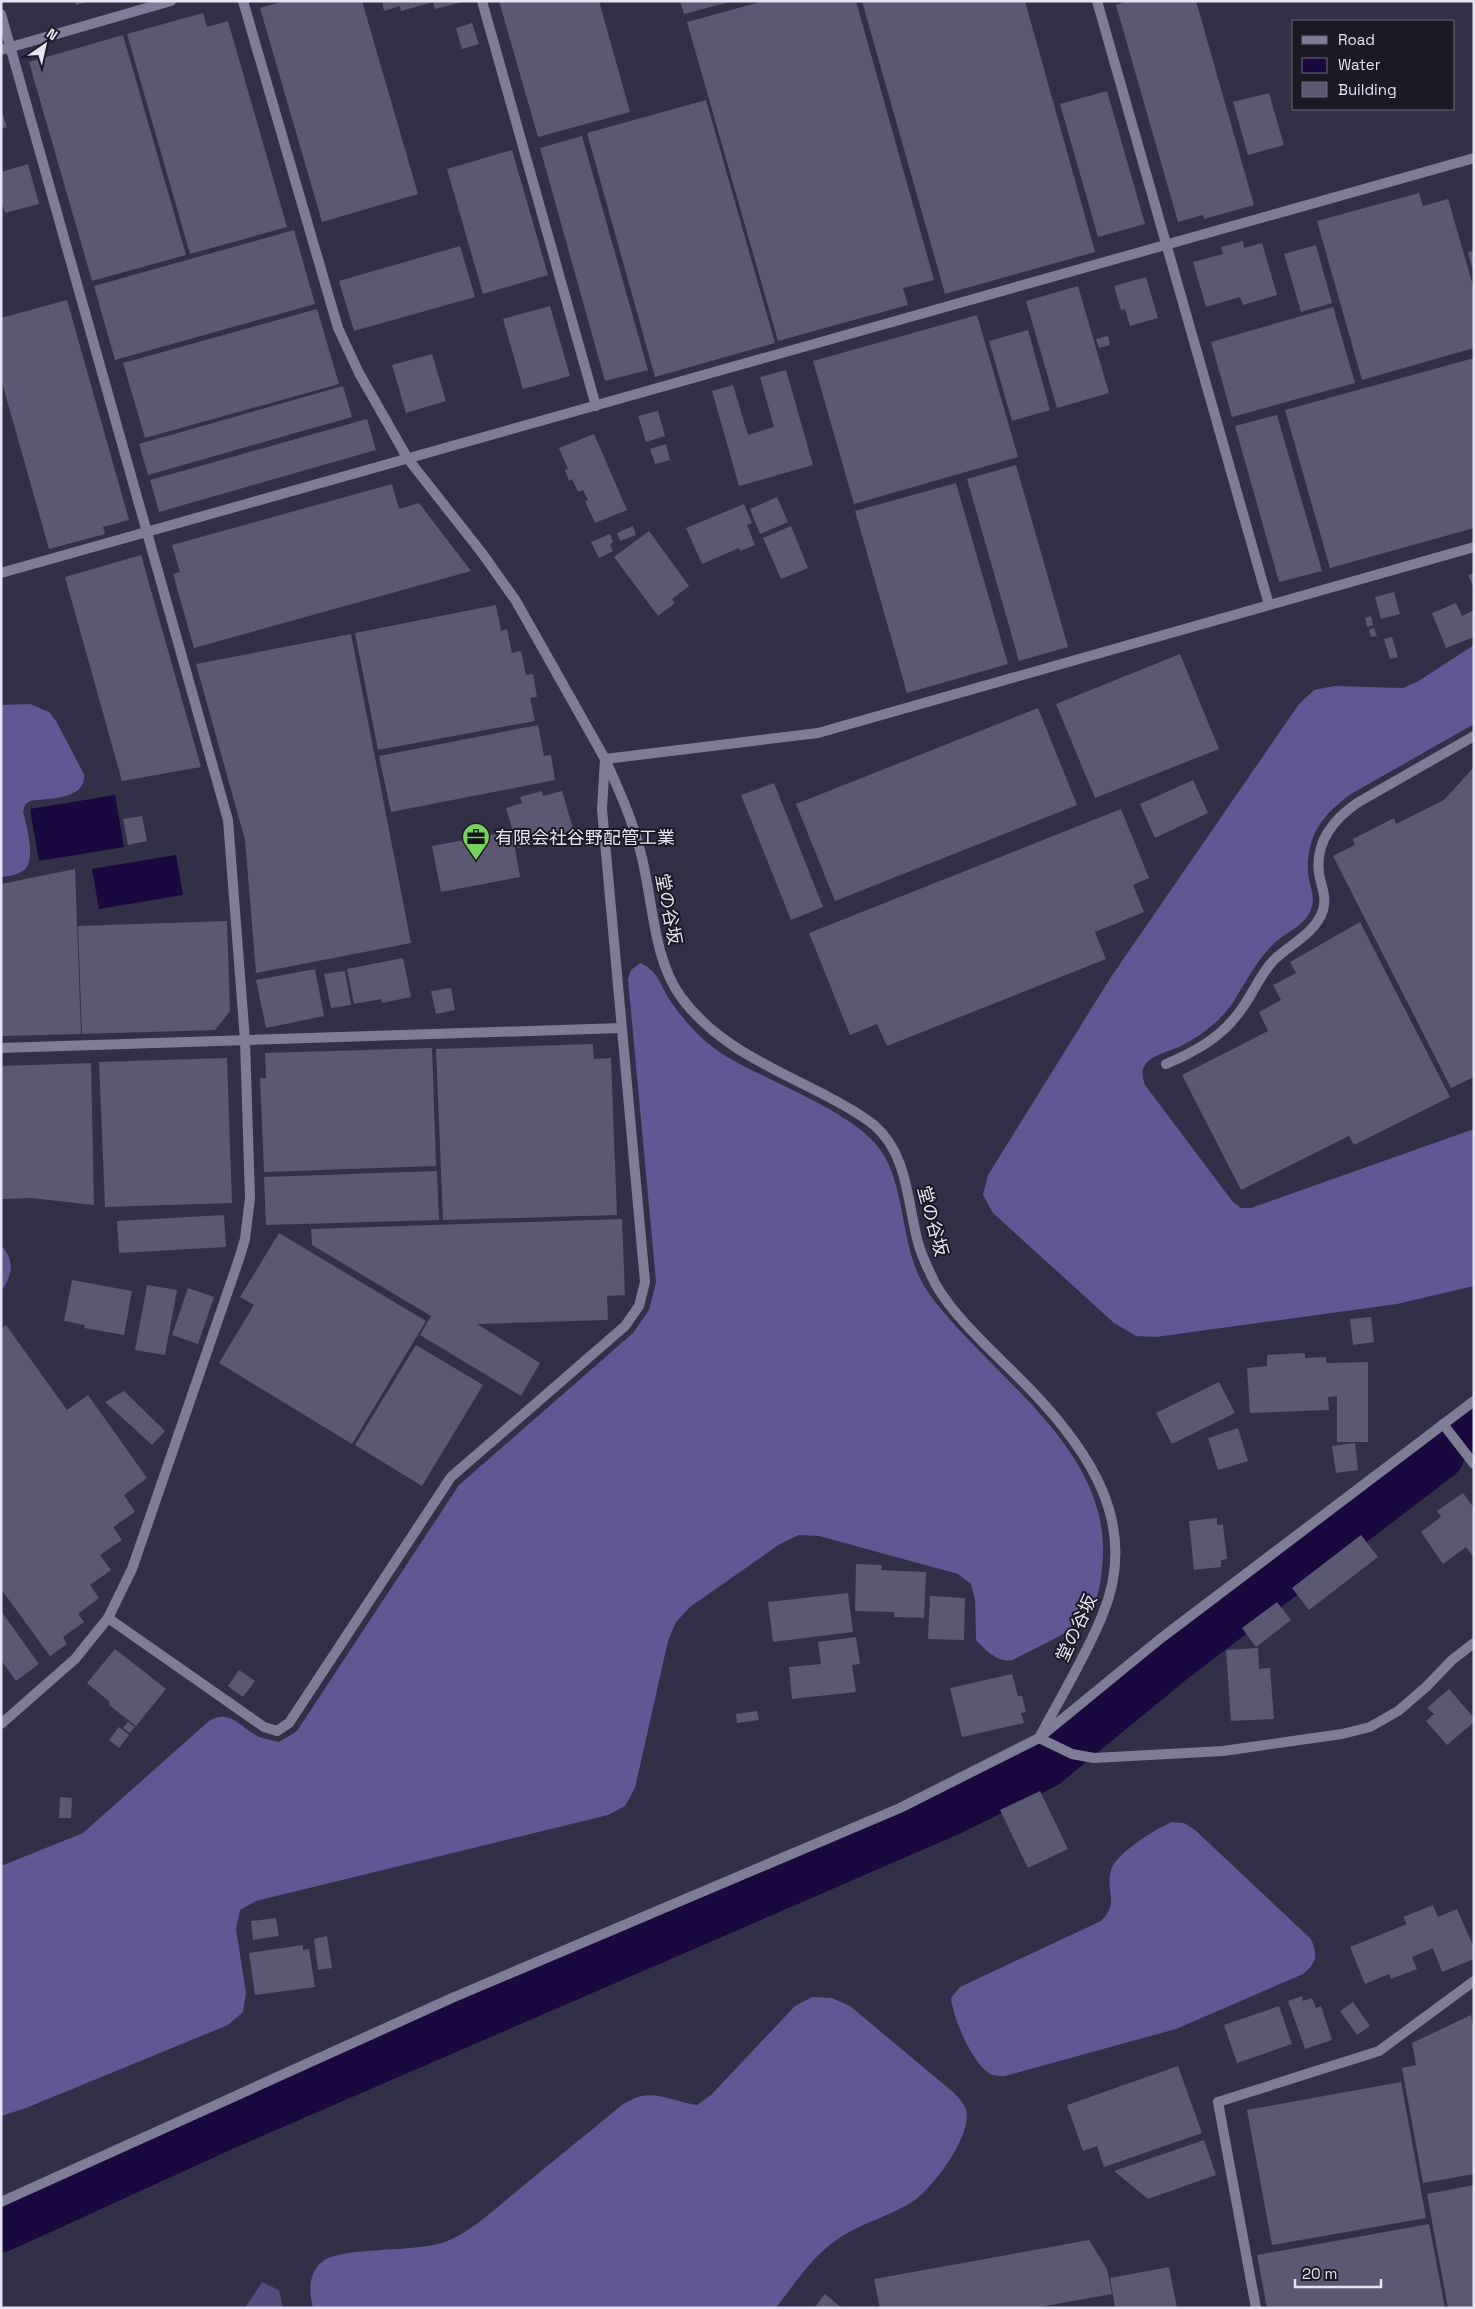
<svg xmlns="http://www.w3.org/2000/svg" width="1475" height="2309" font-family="'Space Grotesk','Noto Sans JP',sans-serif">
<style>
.green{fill:#534c7d}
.forest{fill:#605793}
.water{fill:#19093f}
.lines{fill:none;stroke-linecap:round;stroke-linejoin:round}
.river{stroke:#19093f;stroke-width:52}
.building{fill:#5b5874}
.minor{stroke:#7f7c98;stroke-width:10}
.tertiary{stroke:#7f7c98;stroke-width:10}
.labels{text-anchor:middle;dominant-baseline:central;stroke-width:4;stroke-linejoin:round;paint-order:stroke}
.poi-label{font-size:18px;fill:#e5e4f4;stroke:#1a1924;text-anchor:start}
.street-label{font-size:18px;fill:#e5e4f4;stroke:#1a1924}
</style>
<rect width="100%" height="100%" fill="#322f48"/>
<polygon class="green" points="262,2282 279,2290 283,2308 245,2308"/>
<g class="forest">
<path d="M1474 645V724L1351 794C1323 814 1306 836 1308 873 1309 884 1315 894 1312 906 1308 923 1291 930 1278 940 1259 956 1247 980 1234 1001 1222 1020 1202 1035 1183 1045 1171 1052 1150 1054 1144 1067 1141 1073 1143 1079 1145 1085L1233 1202 1241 1208H1251L1474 1129V1286L1397 1304 1156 1337 1136 1336 1114 1323 993 1213 983 1195 988 1175 1111 977 1299 704 1314 690 1334 686 1403 688 1417 682Z"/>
<path d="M30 704 49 712 56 721 84 774C87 800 48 798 30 801L25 805 23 811C26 825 37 860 24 870 18 875 9 876 1 877V705Z"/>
<path d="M640 963C659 971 660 986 671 1002 685 1022 703 1042 724 1055 767 1082 862 1113 885 1157 908 1200 900 1254 930 1295 991 1378 1116 1451 1102 1568 1101 1585 1097 1604 1086 1617 1071 1633 1033 1649 1013 1660 998 1663 986 1651 976 1640L975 1600 971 1584 958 1574 819 1536 799 1535 780 1544 690 1607 676 1622 668 1641 635 1788 625 1806 608 1815 256 1901 240 1910 236 1929 246 1993 243 2012 228 2025 26 2108 1 2116V1866L83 1833 209 1721C230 1708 241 1728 259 1737 265 1739 272 1740 279 1742L297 1731 459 1485 633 1333 649 1310 656 1282 628 979 631 970Z"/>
<path d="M1 1245C15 1261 13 1275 1 1291Z"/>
<path d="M1172 1822 1184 1823 1195 1830 1311 1939C1318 1956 1317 1962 1303 1974L1176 2029 1005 2076C1001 2076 994 2076 990 2074 972 2063 953 2018 951 1998L960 1987 1101 1921C1120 1902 1105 1892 1111 1870 1115 1854 1157 1828 1172 1822Z"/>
<path d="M812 1997 832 1998 850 2006 953 2092C957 2096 962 2101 965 2107 976 2131 934 2186 915 2200 888 2218 856 2224 831 2244 809 2261 793 2286 776 2308H313C309 2292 308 2273 322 2262 341 2246 414 2253 445 2242 471 2232 496 2208 517 2191 552 2162 588 2133 623 2104 628 2102 633 2098 638 2097 656 2091 679 2103 697 2105L711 2095 795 2006Z"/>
</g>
<g class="water">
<polygon points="115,795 124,847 39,861 30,809"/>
<polygon points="176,855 183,895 99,909 92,869"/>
</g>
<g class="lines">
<g class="river">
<polyline points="1473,1429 1474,1428"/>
<polyline points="1,2226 220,2126 947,1811 1044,1763 1173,1657 1439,1454"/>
</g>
</g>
<g class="building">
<polygon points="75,1 87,1 87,2 76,5"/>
<polygon points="284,1 362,1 418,194 322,222 260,8"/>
<polygon points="382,1 462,1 462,2 435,9 433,2 401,11 400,6 384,11"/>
<polygon points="499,1 599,1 630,112 538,137"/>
<polygon points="680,1 729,1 729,2 684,14"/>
<polygon points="764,1 856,1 934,280 903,288 908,305 778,341 687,22"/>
<polygon points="862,1 1025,1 1095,252 945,294"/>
<polygon points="1128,1 1196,1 1254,205 1204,219 1203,215 1178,222 1116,5"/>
<polygon points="203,13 207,27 228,21 287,227 190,254 127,34"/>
<polygon points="472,23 479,44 462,49 456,28"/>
<polygon points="123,35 186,255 92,281 29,62"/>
<polygon points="1107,91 1145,224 1098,237 1060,104"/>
<polygon points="1269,93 1284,145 1248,155 1233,102"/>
<polygon points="706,100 775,343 655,377 587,133"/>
<polygon points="1,109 7,127 1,129"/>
<polygon points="582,136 648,370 605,381 540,148"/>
<polygon points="512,150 548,275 483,294 447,169"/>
<polygon points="28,164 39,204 5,213 1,200 1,172"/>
<polygon points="1419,193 1423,206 1448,199 1474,289 1474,348 1362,380 1317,221"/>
<polygon points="294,230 315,304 115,360 94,286"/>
<polygon points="1243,241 1244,248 1262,243 1277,295 1243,305 1240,297 1206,307 1193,262 1223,254 1221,247"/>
<polygon points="1316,245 1332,303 1301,312 1284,254"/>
<polygon points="460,246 475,297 354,331 339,281"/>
<polygon points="1474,251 1474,272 1473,272 1468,252"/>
<polygon points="1146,277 1158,318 1130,326 1125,309 1121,310 1114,286"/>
<polygon points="1078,286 1109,393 1057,408 1026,301"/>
<polygon points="67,300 129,520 103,527 105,534 49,549 1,379 1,318"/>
<polygon points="550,306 570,376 523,389 503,319"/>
<polygon points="1333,307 1355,383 1232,417 1211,342"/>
<polygon points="317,309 339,384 145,438 123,363"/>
<polygon points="977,315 1018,457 854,504 813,361"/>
<polygon points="1028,330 1050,410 1012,421 989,341"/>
<polygon points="1108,336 1110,345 1099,348 1096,339"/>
<polygon points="432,354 446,401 406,413 392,365"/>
<polygon points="1474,358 1474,528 1330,568 1285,410"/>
<polygon points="786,370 813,465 739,486 712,391 733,385 748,435 774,427 760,377"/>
<polygon points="343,386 352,417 148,475 139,444"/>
<polygon points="658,411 665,436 646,442 638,416"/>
<polygon points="1277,415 1322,571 1279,582 1235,426"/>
<polygon points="367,419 376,450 159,512 150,480"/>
<polygon points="594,434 627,510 595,523 585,501 588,500 583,490 578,492 572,479 569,481 565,470 568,469 559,448"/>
<polygon points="666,444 670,460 655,464 650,449"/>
<polygon points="1016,465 1068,647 1019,661 967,479"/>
<polygon points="956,483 1008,664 907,693 855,511"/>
<polygon points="392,484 399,509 419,503 471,571 194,648 173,574 180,572 172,545"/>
<polygon points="777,497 788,522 760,534 750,509"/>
<polygon points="744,504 752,523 747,525 755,545 740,551 739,548 702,564 686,528"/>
<polygon points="633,526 636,535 620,541 617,533"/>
<polygon points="791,526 808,568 781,579 763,538"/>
<polygon points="649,531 689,586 672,599 675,603 658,616 614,557"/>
<polygon points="610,534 613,542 610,544 613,551 599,558 591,542"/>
<polygon points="141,555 201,767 122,781 65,577"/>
<polygon points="1474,573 1474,588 1468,575"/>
<polygon points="1394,592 1400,614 1381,619 1375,597"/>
<polygon points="1456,603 1462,616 1474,610 1474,637 1446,648 1432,613"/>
<polygon points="496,605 501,631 507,629 512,653 521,651 526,675 533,674 537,697 530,698 535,721 378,750 355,633"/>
<polygon points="1371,616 1373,625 1367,627 1365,618"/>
<polygon points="1374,628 1377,636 1371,637 1369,630"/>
<polygon points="351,634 411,943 256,973 245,840 196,664"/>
<polygon points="1392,637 1398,657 1390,659 1384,639"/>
<polygon points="1180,654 1219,749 1095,798 1056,704"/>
<polygon points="1038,708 1077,805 835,901 796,804"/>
<polygon points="538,725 544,756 551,755 555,780 391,812 379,756"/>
<polygon points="1474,767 1474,1077 1451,1088 1333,856 1355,845 1353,839 1394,818 1396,824 1444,800"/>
<polygon points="1193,780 1208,813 1155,838 1140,804"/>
<polygon points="774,783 823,907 791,920 741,795"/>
<polygon points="542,791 543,796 562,791 574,832 518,848 506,808 522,803 520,797"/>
<polygon points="1121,809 1149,878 1133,885 1144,912 1095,932 1106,959 887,1046 877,1024 850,1035 809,933"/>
<polygon points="142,816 147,841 128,845 123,819"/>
<polygon points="512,831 520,877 441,892 432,846"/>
<polygon points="75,869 81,1034 1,1036 1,884"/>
<polygon points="227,921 230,1011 215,1030 82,1034 78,926"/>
<polygon points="1360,922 1450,1097 1354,1145 1349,1136 1241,1190 1182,1075 1268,1031 1259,1012 1281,1000 1273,985 1296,973 1290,962"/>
<polygon points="403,958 411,997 382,1003 381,999 354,1004 347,969"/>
<polygon points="315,969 324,1016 266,1028 256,980"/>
<polygon points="345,971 351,1005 331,1008 324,974"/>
<polygon points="451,988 455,1010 436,1014 431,991"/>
<polygon points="593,1044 594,1059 611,1058 617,1215 443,1220 436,1049"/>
<polygon points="432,1048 436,1166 264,1172 260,1078 266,1078 265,1053"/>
<polygon points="227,1058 232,1203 105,1207 99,1062"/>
<polygon points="91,1063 94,1205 31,1198 1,1199 1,1066"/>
<polygon points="437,1171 439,1220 266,1225 264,1177"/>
<polygon points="224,1215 226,1247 119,1253 117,1221"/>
<polygon points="622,1219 625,1295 607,1296 608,1320 477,1324 540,1363 521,1396 420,1335 431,1316 312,1245 311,1229"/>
<polygon points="279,1233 426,1321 352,1444 219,1363 254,1305 240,1297"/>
<polygon points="72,1280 132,1291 124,1335 84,1328 85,1325 64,1321"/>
<polygon points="147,1285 177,1290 165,1355 135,1350"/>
<polygon points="188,1288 214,1297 198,1344 172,1335"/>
<polygon points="1371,1317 1374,1342 1353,1345 1350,1319"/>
<polygon points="6,1325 67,1410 88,1395 147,1478 124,1495 135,1512 113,1527 122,1540 100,1555 111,1570 90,1585 99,1598 78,1614 84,1622 63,1637 67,1644 50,1656 1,1589 1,1329"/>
<polygon points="416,1345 483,1385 422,1486 355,1445"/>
<polygon points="1305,1353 1305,1358 1326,1357 1326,1363 1368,1362 1368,1442 1337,1442 1337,1396 1328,1397 1329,1410 1250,1413 1247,1368 1267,1366 1267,1355"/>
<polygon points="1219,1382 1235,1413 1172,1444 1156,1413"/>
<polygon points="124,1391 165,1431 152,1445 105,1402"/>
<polygon points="1238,1428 1248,1461 1218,1470 1208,1438"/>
<polygon points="1355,1443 1358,1470 1336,1473 1332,1446"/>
<polygon points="1463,1493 1474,1508 1474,1558 1466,1547 1443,1564 1421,1532 1441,1517 1437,1511"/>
<polygon points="1217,1518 1217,1525 1223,1525 1227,1559 1221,1560 1221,1567 1194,1570 1189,1521"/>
<polygon points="1361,1535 1378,1557 1309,1610 1292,1588"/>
<polygon points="856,1564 882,1565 881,1570 926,1572 924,1618 894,1617 894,1612 855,1611"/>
<polygon points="848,1593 853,1632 773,1642 768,1602"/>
<polygon points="930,1596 965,1598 964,1640 928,1639"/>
<polygon points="1277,1602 1291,1620 1256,1647 1242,1628"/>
<polygon points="1,1611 39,1664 16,1681 1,1660"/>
<polygon points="856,1637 860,1664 852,1665 856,1692 792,1699 789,1667 821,1664 818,1642"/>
<polygon points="1258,1648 1259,1669 1270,1668 1274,1719 1231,1721 1226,1650"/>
<polygon points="115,1649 166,1689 136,1726 109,1705 110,1702 87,1683"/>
<polygon points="239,1670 255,1681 243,1697 228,1686"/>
<polygon points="1012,1674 1018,1696 1022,1696 1026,1712 1021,1713 1024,1723 962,1737 950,1688"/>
<polygon points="1449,1689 1474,1718 1474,1722 1447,1745 1426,1721 1434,1714 1427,1708"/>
<polygon points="757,1711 759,1720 737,1723 736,1714"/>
<polygon points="128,1722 135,1727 130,1733 123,1728"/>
<polygon points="119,1727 129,1735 119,1748 109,1740"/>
<polygon points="1040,1791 1068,1849 1028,1868 1000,1810"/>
<polygon points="60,1797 72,1798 71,1818 59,1818"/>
<polygon points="1433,1905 1438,1917 1457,1909 1474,1948 1474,1959 1442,1972 1433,1948 1412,1957 1417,1969 1391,1979 1389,1974 1365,1984 1350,1947 1407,1924 1403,1917"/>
<polygon points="276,1918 279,1936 253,1940 251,1921"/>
<polygon points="327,1936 332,1968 318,1970 314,1939"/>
<polygon points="303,1945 303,1950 309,1949 315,1987 255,1995 249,1953"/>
<polygon points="1302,1996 1303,2001 1312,1998 1316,2008 1321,2006 1332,2040 1305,2049 1288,2001"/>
<polygon points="1353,2002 1370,2026 1357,2035 1340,2011"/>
<polygon points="1279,2006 1292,2044 1237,2063 1224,2025"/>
<polygon points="1471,2015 1474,2032 1474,2174 1423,2183 1402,2068 1416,2065 1412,2043"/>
<polygon points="1178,2066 1202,2133 1104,2167 1097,2146 1083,2151 1067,2105"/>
<polygon points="1401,2082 1426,2218 1272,2245 1247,2110"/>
<polygon points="1204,2140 1216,2175 1148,2199 1114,2171"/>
<polygon points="1474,2185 1474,2308 1448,2308 1427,2194"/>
<polygon points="1429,2224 1445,2308 1267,2308 1257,2255"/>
<polygon points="1089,2240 1107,2269 1112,2294 1034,2308 880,2308 874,2279"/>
<polygon points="1169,2267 1177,2308 1115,2308 1110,2278"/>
<polygon points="825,2294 842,2308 814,2308"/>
</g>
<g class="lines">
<g class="minor">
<polyline points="482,1 596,406"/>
<polyline points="1097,1 1269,605"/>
<polyline points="1,14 228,820 245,1040 250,1198 245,1239 239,1259 132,1569 108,1618 75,1659 1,1724"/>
<polyline points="1,573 1474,158"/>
<polyline points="1,1048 621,1028"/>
<path d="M1166 1064C1192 1053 1219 1039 1237 1015 1251 999 1258 977 1273 961 1289 945 1316 933 1323 910 1327 897 1321 886 1319 873 1315 842 1334 819 1357 803L1474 736"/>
<polyline points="1443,1424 1474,1464"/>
<polyline points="108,1618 264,1727 277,1731 289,1723 451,1477 625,1326 639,1306 645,1282 602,809 605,759 516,601 482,553 408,459 359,373 338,328 243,1"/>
<path d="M1039 1738C1060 1698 1085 1658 1102 1616 1141 1525 1089 1450 1028 1387 999 1357 956 1320 936 1285 930 1273 923 1259 919 1246 907 1205 909 1155 874 1125 858 1112 840 1103 823 1094 771 1067 717 1046 681 997 653 959 653 900 641 854 633 821 619 790 605 759L818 733 1474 547"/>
<polyline points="1039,1738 1072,1754 1094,1758 1223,1751 1342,1734 1370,1727 1398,1711 1426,1687 1452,1660 1474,1643"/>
<polyline points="1,2202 452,1998 900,1808 1039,1738 1160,1639 1474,1401"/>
<polyline points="1256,2308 1218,2102 1379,2051 1474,1981"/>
</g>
<polyline class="tertiary" points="1,50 171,1"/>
</g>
<defs>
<symbol id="office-pin" viewBox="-11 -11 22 30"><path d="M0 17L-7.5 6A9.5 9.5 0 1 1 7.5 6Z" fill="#76d25a" stroke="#1a1924"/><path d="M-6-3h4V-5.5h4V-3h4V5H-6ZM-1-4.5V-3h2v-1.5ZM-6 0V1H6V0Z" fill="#111"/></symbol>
</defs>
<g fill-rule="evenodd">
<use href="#office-pin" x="460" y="821" width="32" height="43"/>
</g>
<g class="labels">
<g class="poi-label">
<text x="495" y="837">有限会社谷野配管工業</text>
</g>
<g class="street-label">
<text transform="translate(669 909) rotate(79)">堂の谷坂</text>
<text transform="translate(933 1221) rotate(75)">堂の谷坂</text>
<text transform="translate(1076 1628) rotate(-65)">堂の谷坂</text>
</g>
</g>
<rect width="1475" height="2309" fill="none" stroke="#e5e4f4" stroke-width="5"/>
<rect x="1292" y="20" width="162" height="90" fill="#1a1924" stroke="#6b6a77"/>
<rect x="1302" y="36" width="25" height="8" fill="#7f7c98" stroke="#6b6a77"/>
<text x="1338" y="45" font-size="15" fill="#e5e4f4">Road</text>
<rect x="1302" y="58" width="25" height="15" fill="#19093f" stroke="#6b6a77"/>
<text x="1338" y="70" font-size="15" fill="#e5e4f4">Water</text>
<rect x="1302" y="82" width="25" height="15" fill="#5b5874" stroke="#6b6a77"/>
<text x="1338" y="95" font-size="15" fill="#e5e4f4">Building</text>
<g transform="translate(45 45) rotate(34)" stroke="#1a1924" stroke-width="4" paint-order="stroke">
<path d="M0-4L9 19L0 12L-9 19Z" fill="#e5e4f4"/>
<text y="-8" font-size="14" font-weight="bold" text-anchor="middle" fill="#e5e4f4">N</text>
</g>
<path d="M1295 2279v8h86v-8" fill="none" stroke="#e5e4f4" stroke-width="2.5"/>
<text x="1302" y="2279" font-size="15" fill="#e5e4f4" stroke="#1a1924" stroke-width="4" paint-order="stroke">20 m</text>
</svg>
